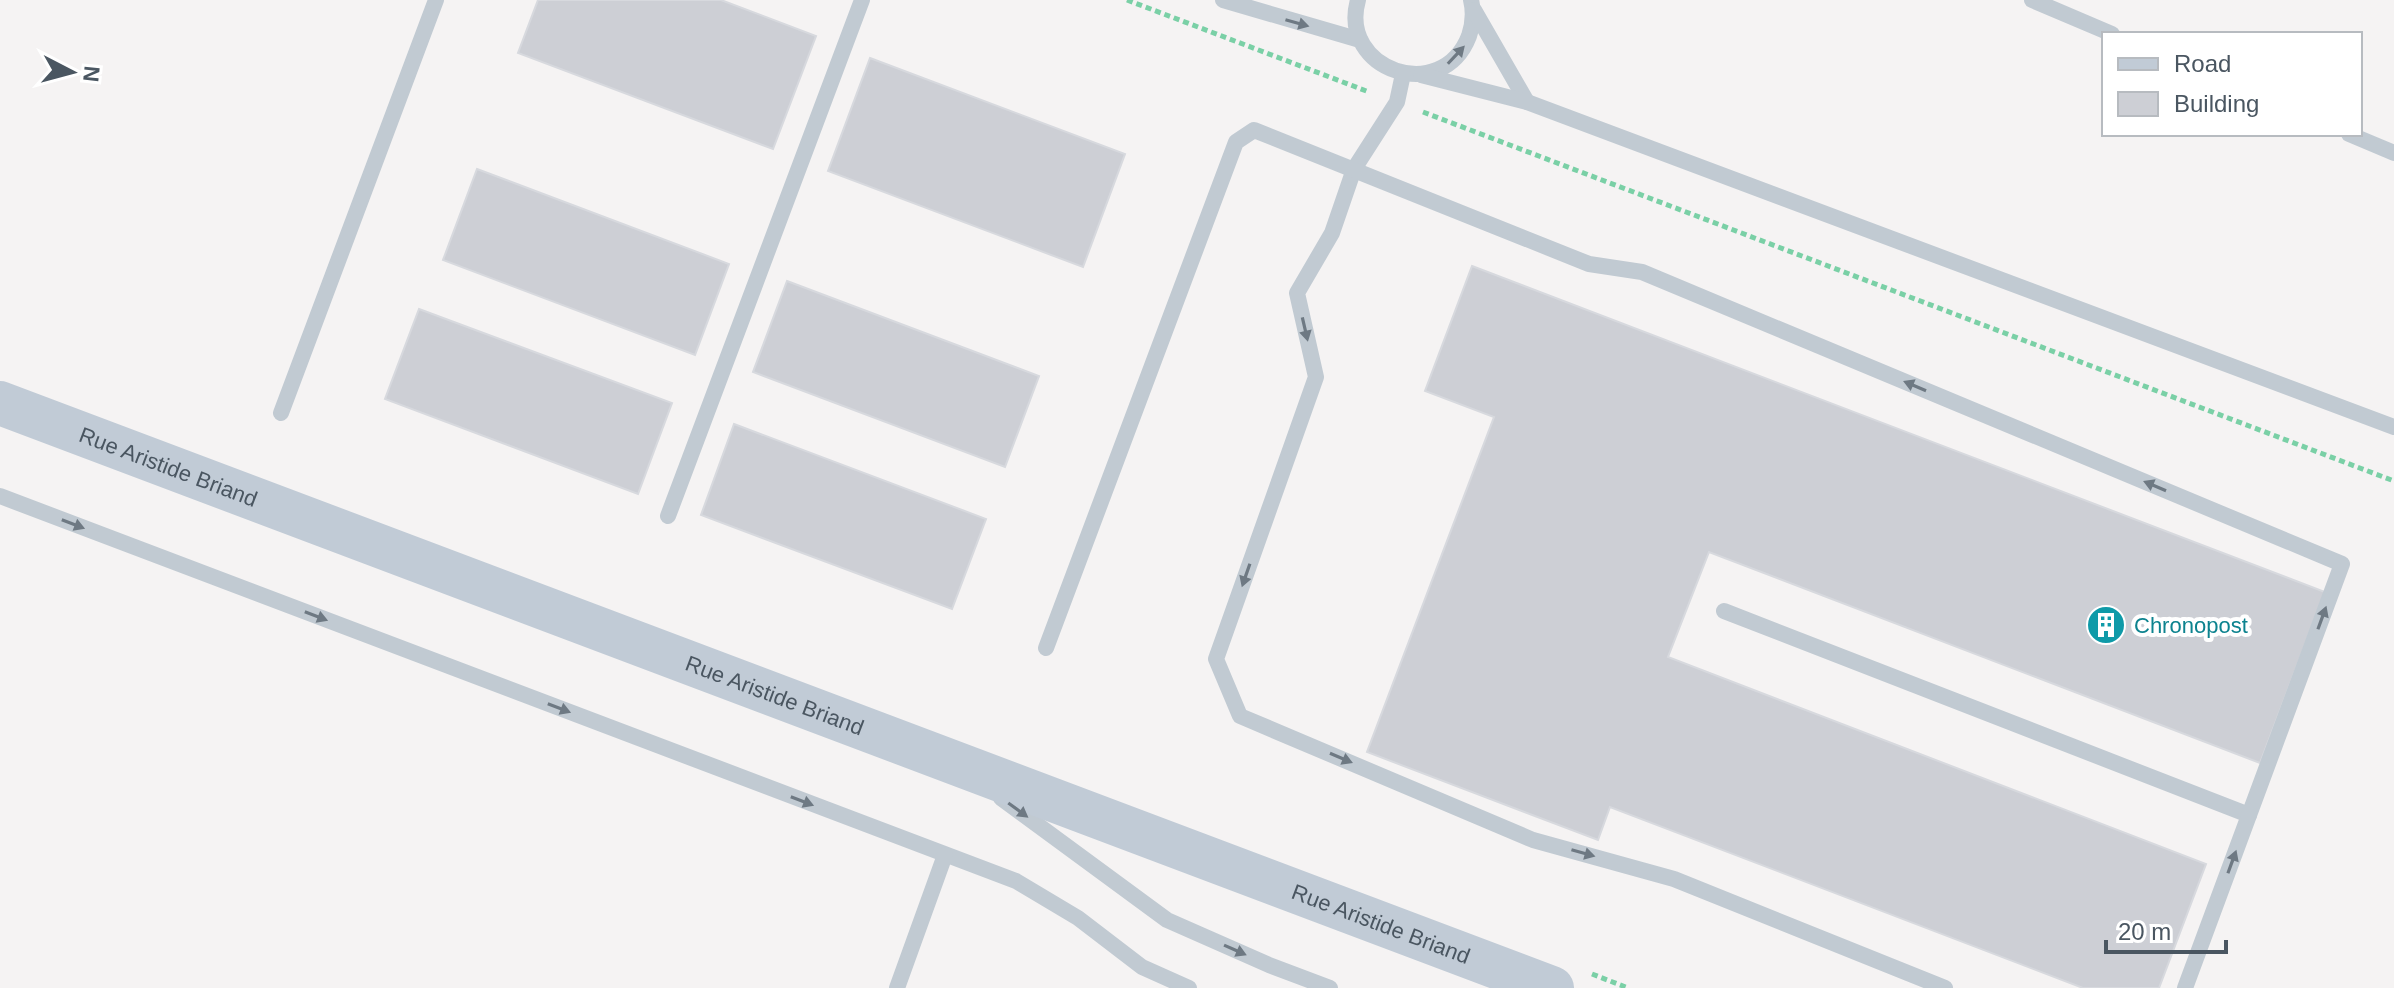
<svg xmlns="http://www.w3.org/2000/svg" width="2394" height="988" font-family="Helvetica,sans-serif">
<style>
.building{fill:#cdcfd5;stroke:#d7d9de;stroke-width:2}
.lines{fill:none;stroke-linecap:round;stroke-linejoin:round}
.path{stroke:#7ad0a6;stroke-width:5;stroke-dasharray:6 4;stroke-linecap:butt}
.service{stroke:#c1cad2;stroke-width:16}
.secondary{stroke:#c1cbd6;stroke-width:44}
.oneway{fill:#6e7983}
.labels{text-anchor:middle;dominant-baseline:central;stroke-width:8;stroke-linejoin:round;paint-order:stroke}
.street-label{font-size:22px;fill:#4a5661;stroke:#fff}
.culture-label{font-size:22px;fill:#0d838f;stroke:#fff;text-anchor:start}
</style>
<rect width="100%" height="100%" fill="#f5f3f3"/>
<g class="building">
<polygon points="538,0 721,0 816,36 773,149 518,53"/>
<polygon points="870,58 1125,154 1083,267 828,171"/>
<polygon points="477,169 729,264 695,355 443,260"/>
<polygon points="1472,266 2325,592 2260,763 1709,552 1668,657 2206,864 2159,988 2083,988 1610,807 1598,840 1367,752 1494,417 1425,391"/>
<polygon points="787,281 1039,376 1005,467 753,372"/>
<polygon points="419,309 672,403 638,494 385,399"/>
<polygon points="734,424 986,519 952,609 701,515"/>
</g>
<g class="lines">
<g class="path">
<polyline points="1127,0 1369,92"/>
<polyline points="1423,112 2394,481"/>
<polyline points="1592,974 1628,988"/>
</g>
<g class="service">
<polyline points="1223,0 1360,40"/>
<path d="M1358 0C1338 70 1442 106 1469 36 1473 24 1474 12 1471 0"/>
<polyline points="2032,0 2112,34"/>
<polyline points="1474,10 1527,102"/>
<polyline points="1403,74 1397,102 1354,169 1332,233 1297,293 1316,377 1216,659 1240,716 1533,840 1674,879 1945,988"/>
<polyline points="1421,75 1527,102 2394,427"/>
<polyline points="2349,134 2394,153"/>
<polyline points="281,413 436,0"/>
<polyline points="0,496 1016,881 1078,918 1142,967 1189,988"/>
<polyline points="668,516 862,0"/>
<polyline points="1724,611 2249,815"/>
<polyline points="1046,648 1236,142 1254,130 1589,264 1642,272 2342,564 2185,988"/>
<polyline points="1001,798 1167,920 1269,965 1330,988"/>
<polyline points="897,988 945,855"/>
</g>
<path class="secondary" id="s1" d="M0 403 1552 988"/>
</g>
<defs><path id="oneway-solid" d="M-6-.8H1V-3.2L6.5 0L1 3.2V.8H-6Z" transform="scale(2)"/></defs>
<g class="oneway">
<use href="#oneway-solid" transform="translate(1297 23) rotate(16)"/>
<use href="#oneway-solid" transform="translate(1456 55) rotate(-47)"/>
<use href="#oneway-solid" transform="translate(1305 329) rotate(77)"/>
<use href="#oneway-solid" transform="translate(1915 386) rotate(-157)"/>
<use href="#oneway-solid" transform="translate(2155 486) rotate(-157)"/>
<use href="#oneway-solid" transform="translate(73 524) rotate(21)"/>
<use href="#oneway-solid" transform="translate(1246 575) rotate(109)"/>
<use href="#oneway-solid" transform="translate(316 616) rotate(21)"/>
<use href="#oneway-solid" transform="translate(2322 618) rotate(-70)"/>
<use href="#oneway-solid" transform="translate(559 708) rotate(21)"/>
<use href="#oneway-solid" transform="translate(1341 758) rotate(23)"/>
<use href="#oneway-solid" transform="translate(802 801) rotate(21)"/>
<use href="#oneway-solid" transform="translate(1018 810) rotate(36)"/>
<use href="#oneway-solid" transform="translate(1583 853) rotate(16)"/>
<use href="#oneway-solid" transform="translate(2232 862) rotate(-70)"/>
<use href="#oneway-solid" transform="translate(1235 950) rotate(24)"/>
</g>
<defs>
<symbol id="building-disc" viewBox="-11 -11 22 22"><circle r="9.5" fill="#0f9aa8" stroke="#fff"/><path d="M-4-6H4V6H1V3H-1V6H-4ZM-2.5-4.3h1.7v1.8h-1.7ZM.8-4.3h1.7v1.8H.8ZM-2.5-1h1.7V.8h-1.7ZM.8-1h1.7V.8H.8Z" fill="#fff"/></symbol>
</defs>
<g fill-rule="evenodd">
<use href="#building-disc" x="2084" y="603" width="44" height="44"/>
</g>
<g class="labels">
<g class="street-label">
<text stroke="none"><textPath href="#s1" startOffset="180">Rue Aristide Briand</textPath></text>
<text stroke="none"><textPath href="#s1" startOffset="828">Rue Aristide Briand</textPath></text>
<text stroke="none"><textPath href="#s1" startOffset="1476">Rue Aristide Briand</textPath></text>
</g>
<g class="culture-label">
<text x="2134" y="625">Chronopost</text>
</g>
</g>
<rect x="2102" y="32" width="260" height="104" fill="#ffffff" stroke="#b7bbc0" stroke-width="2"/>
<rect x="2118" y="58" width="40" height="12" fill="#c1cbd6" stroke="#b7bbc0" stroke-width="2"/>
<text x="2174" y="72" font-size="24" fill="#4a5661">Road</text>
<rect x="2118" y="92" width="40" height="24" fill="#cdcfd5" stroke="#b7bbc0" stroke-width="2"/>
<text x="2174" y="112" font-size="24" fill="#4a5661">Building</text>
<g transform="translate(72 72) rotate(96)" stroke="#ffffff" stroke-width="6" paint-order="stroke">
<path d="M0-6L14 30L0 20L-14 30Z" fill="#4a5661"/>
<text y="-12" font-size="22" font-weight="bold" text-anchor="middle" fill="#4a5661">N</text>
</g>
<path d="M2106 940v12h120v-12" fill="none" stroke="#4a5661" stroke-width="4"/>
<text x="2118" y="940" font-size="24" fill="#4a5661" stroke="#ffffff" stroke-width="6" paint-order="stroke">20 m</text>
</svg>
